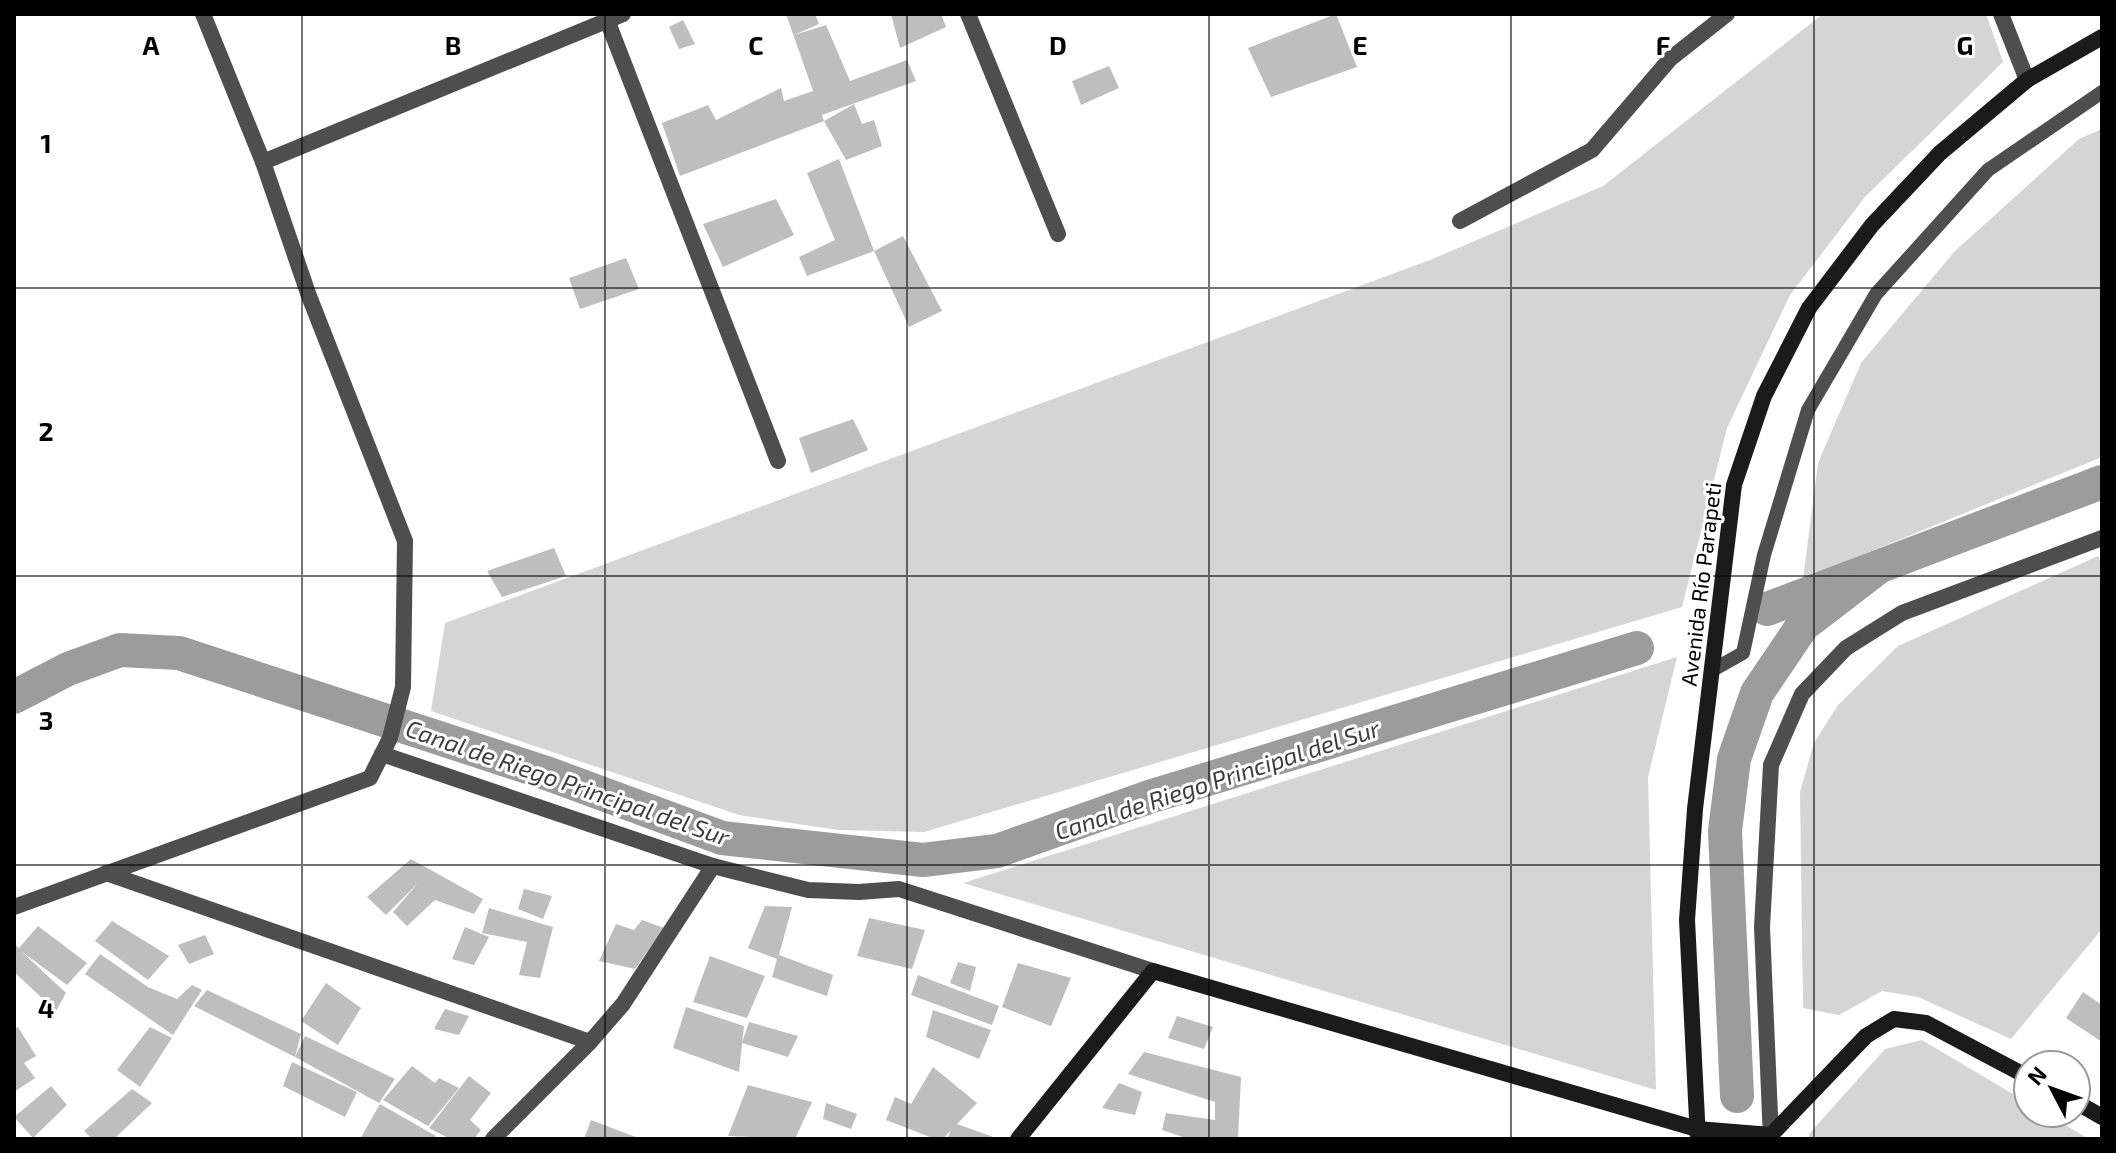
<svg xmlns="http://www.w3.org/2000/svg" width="2116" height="1153" font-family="'Exo 2',sans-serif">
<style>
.green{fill:#d5d5d5}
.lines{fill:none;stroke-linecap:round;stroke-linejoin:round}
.canal{stroke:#9c9c9c;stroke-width:34}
.building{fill:#bebebe}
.lane{stroke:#4e4e4e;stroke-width:14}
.street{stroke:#4e4e4e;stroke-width:16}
.secondary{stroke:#1b1b1b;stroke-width:16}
.grid{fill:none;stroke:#000;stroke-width:2;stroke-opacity:0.55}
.labels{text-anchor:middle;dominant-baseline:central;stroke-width:6;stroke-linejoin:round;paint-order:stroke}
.street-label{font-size:22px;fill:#000;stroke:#fff}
.water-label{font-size:24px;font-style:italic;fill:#3d3d3d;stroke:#fff}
.grid-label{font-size:26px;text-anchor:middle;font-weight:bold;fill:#000;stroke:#fff;stroke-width:6;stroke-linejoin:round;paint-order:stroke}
</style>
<rect width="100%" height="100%" fill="#fff"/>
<g class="green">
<polygon points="1823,14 1986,14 2003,62 1865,197 1790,295 1727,428 1682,607 924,832 838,830 739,815 431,711 445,623 1430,260 1603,186"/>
<polygon points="2102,129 2102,457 1803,579 1818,463 1861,363 1955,251 2079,139"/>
<polygon points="2098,556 2102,565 2102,929 2011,1039 1918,997 1882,991 1839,1015 1803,1008 1800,792 1814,743 1838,705 1898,646"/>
<polygon points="1677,657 1648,777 1656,1090 963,883"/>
<polygon points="1922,1040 2028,1103 2028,1113 2045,1113 2089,1139 1809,1139 1809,1134 1885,1049"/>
</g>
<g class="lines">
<g class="canal">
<polyline points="1767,609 2102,482"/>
<polyline points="14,697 68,669 120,650 179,653 549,774 722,838 923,860 997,851 1149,797 1637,648"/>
<polyline points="1737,1096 1725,831 1734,759 1757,693 1803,625 1876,569"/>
</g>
</g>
<g class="building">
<polygon points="786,14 815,14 819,24 794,35 826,25 850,81 907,60 916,81 822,115 824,121 680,176 662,123 708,105 716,120 781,88 784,101 813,91"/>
<polygon points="891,14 941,14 946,27 900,48"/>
<polygon points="1336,14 1357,67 1271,97 1248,48"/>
<polygon points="683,20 695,44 679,49 669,27"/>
<polygon points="1109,66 1119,88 1081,105 1072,81"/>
<polygon points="854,104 862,124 874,120 882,146 846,160 824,121"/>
<polygon points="839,159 874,251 807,276 799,257 835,240 807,173"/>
<polygon points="776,199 794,235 723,267 703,224"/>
<polygon points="903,236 942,311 909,327 874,251"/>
<polygon points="626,258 639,289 580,309 569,278"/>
<polygon points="853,419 868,450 811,473 799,438"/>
<polygon points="554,548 566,576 502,597 487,571"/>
<polygon points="411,859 483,899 474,914 435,900 407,926 393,912 418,883 386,915 367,897"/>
<polygon points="524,889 552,896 543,919 518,909"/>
<polygon points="765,906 792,907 779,955 833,975 827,996 772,977 777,959 748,948"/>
<polygon points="489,908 553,927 540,978 519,975 527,942 482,933"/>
<polygon points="869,918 925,930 912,969 857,956"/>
<polygon points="642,920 664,928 635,969 599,961 616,924 634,930"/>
<polygon points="112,921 169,956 148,980 95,941"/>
<polygon points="38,926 87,963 67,985 21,951 66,993 56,1011 14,972 14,944 19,948"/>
<polygon points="465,927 489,937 474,965 452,959"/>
<polygon points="205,935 214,954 189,964 178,945"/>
<polygon points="100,954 148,987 177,999 192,985 202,990 173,1035 85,974"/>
<polygon points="710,956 765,976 747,1018 693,1002"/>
<polygon points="958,962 976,967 970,991 950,983"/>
<polygon points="1018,963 1071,978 1051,1026 1002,1007"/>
<polygon points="918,975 999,1006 992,1025 911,995"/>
<polygon points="326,983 361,1008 338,1045 301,1021"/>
<polygon points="207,990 301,1034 295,1057 194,1006"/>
<polygon points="2083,992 2102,1005 2102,1042 2066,1018"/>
<polygon points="686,1007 744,1026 739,1072 673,1048"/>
<polygon points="445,1009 469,1016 459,1035 434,1029"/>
<polygon points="933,1010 991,1030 979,1059 926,1037"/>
<polygon points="1177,1016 1213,1027 1204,1049 1168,1038"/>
<polygon points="749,1022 798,1036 788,1057 742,1043"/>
<polygon points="18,1027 36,1056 24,1063 35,1078 14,1092 14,1029"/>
<polygon points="150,1027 172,1038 140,1087 117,1070"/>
<polygon points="305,1036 395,1079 379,1103 295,1057"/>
<polygon points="1144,1052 1241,1077 1238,1139 1189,1139 1162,1130 1166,1113 1215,1120 1215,1102 1128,1074"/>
<polygon points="292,1062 357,1092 345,1117 283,1086"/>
<polygon points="412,1066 435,1083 439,1078 459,1088 428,1126 383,1100"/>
<polygon points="933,1067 977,1103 957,1124 999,1139 947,1139 951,1130 943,1139 935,1139 886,1120 895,1097 911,1104"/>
<polygon points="469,1076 491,1093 470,1120 481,1130 474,1139 450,1139 429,1128"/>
<polygon points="1119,1083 1142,1092 1135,1115 1102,1108"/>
<polygon points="748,1085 812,1102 795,1139 728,1136"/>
<polygon points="51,1086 67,1105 33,1138 14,1117"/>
<polygon points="132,1089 152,1103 114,1139 92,1139 84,1131"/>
<polygon points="826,1103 857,1114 851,1129 823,1119"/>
<polygon points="380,1104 436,1136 434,1139 360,1139"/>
<polygon points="591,1120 641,1139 584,1139"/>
</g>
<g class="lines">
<polyline class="lane" points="1711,671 1743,653 1764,555 1808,410 1876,294 1988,170 2102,92"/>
<g class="street">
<polyline points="968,14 1058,234"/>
<polyline points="2001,14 2027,80"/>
<polyline points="607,20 778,461"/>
<polyline points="263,162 623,14"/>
<polyline points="1460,221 1592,150 1670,59 1727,14"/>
<polyline points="382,754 713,866 808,890 859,892 899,889 1153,971"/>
<polyline points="106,873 590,1042"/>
<polyline points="14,907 370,778 390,738 403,687 405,541 309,296 263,162 203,14"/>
<polyline points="493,1139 590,1042 623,1004 713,866"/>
<polyline points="1771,1139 1762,927 1771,765 1802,694 1846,648 1902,613 2102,538"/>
</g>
<g class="secondary">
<polyline points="2076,1102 2102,1117"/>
<polyline points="1018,1139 1153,971 1697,1129 1771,1135 1866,1036 1894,1019 1926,1023 2028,1077"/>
<polyline points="1698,1139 1687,920 1695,809 1734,485 1764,396 1809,308 1872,225 1940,153 2027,80 2102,37"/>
</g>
</g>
<path class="grid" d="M302 14V1139M605 14V1139M907 14V1139M1209 14V1139M1511 14V1139M1814 14V1139M14 288H2102M14 576H2102M14 865H2102"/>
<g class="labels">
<g class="street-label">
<text transform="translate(1700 584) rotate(-83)">Avenida Río Parapeti</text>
</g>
<g class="water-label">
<text transform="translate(1217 779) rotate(-18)">Canal de Riego Principal del Sur</text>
<text transform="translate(568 782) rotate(19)">Canal de Riego Principal del Sur</text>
</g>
</g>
<g class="grid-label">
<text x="151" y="55">A</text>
<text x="453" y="55">B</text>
<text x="756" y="55">C</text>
<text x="1058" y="55">D</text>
<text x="1360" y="55">E</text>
<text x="1663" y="55">F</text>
<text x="1965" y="55">G</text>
<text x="46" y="153">1</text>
<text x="46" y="441">2</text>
<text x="46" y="730">3</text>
<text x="46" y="1018">4</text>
</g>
<rect width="2116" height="1153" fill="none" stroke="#000000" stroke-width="32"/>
<g transform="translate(2052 1089) rotate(311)"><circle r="38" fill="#ffffff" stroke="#999999" stroke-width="2"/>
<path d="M0-6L14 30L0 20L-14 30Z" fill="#000000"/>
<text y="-12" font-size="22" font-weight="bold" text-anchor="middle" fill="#000000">N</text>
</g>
</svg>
